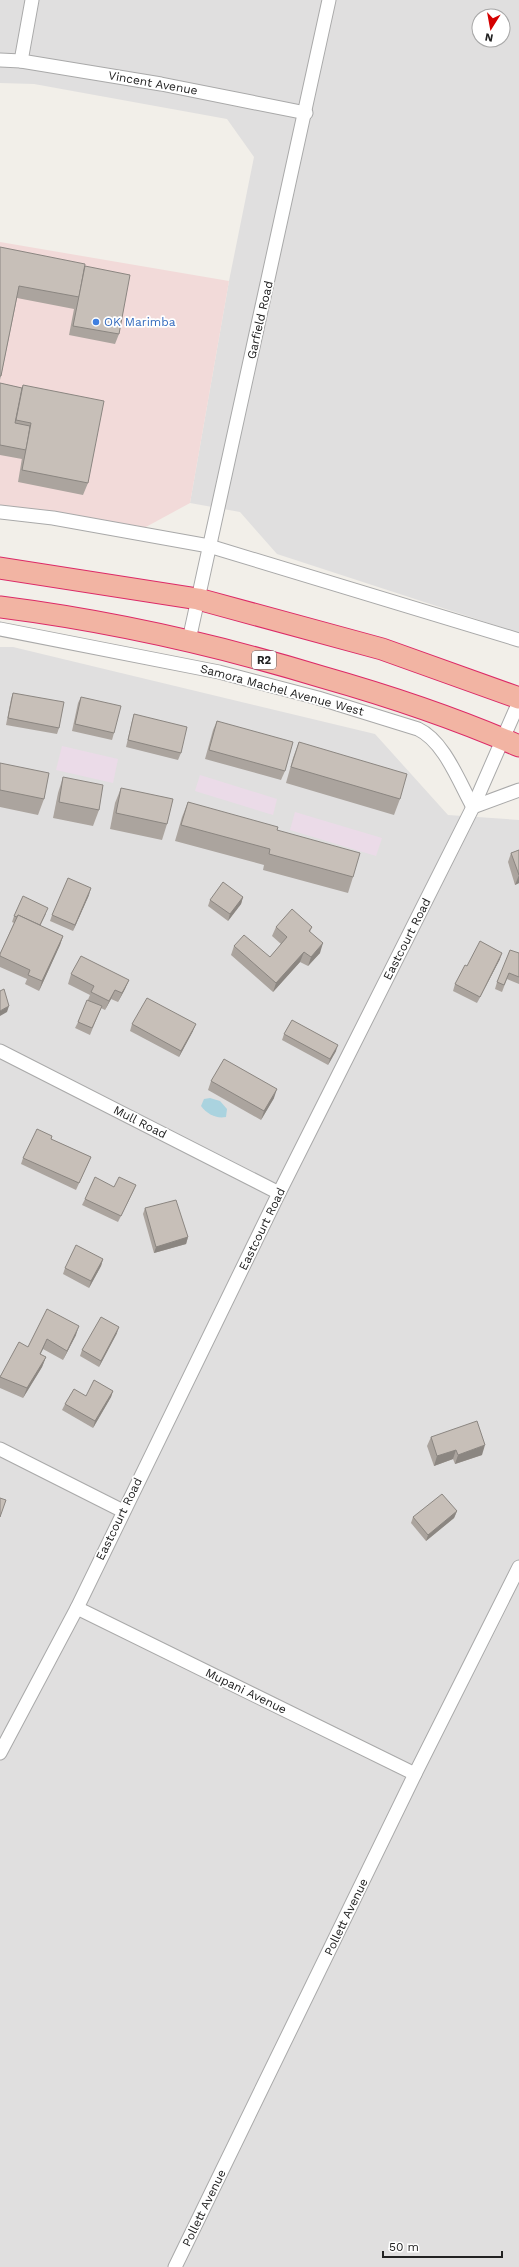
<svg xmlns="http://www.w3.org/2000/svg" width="519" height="2267" font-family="'Work Sans',sans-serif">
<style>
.residential{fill:#e0dfdf;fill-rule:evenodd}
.commercial{fill:#f2dad9}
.industrial{fill:#ebdbe8}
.water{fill:#aad3df}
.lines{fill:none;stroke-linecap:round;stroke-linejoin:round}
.minor-casing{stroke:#a9a9a9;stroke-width:15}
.trunk-casing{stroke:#dc2a67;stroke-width:23}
.minor{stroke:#fff;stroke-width:13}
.trunk{stroke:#f2b4a3;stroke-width:21}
.wall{fill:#aba49e}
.shaded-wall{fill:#8b8681}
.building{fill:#c7bfb8;stroke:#8b8681}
.shop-dot{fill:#3f7fe0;stroke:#fff;stroke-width:1.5}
.labels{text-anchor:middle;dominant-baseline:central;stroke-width:3.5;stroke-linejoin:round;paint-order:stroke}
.shield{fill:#fff;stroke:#646464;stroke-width:1}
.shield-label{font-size:11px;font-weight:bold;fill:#222}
.street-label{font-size:12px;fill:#222;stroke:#fff}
.shop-label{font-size:12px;fill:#366cbe;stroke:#fff;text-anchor:start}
</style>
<rect width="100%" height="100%" fill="#f2efe9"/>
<g class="residential">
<path d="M0 0H519V633L277 554 240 512 190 503 229 281 254 157 227 119 34 84 0 83ZM479 16H503V40H479Z"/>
<polygon points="0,647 13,647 375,734 448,815 519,820 519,2267 0,2267"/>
</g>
<polygon class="commercial" points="0,242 229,281 190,503 144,528 0,507"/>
<g class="industrial">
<polygon points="62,746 118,759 113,783 56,770"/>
<polygon points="200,775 277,799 273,815 195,791"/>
<polygon points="295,812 382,838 376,856 290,830"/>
</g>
<path class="water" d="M210 1098 220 1101 227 1109 226 1117C216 1119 207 1114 201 1106L204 1099Z"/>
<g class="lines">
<defs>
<g id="minor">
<polyline points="0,60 21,61 161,84 306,113"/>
<polyline points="21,61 32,0"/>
<polyline points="0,512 53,518 209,546 519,640"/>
<path d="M0 629 219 672 318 698 418 729C444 741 459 782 473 807L519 790"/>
<polyline points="189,640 329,0"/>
<polyline points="0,1051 279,1193"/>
<polyline points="0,1449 123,1511"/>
<polyline points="77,1608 415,1774"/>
<polyline points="0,1753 77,1608 279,1193 473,807 519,702"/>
<polyline points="175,2267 415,1774 519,1567"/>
</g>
<g id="trunk">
<polyline points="0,568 198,599 382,649 519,698"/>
<path d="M0 607C110 621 217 645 322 677 389 696 455 718 519 746"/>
</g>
</defs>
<use href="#minor" class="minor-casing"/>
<use href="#trunk" class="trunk-casing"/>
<use href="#minor" class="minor"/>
<use href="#trunk" class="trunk"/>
</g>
<g class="wall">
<polygon points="0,247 85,266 119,334 115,344 69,335 74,309 17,298 1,376 0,380"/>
<polygon points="0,383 22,388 23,385 88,483 83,495 18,482 22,458 22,459 0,455"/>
<polygon points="13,693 59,728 57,734 6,725 11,699"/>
<polygon points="81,697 114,733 112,740 72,731 78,703"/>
<polygon points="134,714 181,753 178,760 126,747 132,721"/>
<polygon points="217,721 285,771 281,780 205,759 213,730"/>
<polygon points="299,742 400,799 394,815 286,783 293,758"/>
<polygon points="0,763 44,799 38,815 0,807"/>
<polygon points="63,777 99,810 93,826 53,818 58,793"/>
<polygon points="121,788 167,824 162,840 110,829 115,803"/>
<polygon points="188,802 277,830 353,877 348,893 263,870 264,865 175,841 182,817"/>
<polygon points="519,850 519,883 515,885 508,862 511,853"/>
<polygon points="89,895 73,931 50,921 52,915"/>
<polygon points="243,897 241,904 228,921 208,906 210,900"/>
<polygon points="46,914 40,926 63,936 60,945 39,991 25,984 27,979 0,967 0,954 14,923 12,922 14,916"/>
<polygon points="276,927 312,927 310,932 320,953 308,966 300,962 273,992 231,955 234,946 270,957 281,944 272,936"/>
<polygon points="519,953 519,984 507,979 502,992 495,989 497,982"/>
<polygon points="500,959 477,1003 453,991 455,984 467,966"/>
<polygon points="71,974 129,980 125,989 118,1002 111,999 105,1010 101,1008 90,1035 75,1028 78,1022 90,995 68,984"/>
<polygon points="132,1024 193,1031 179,1057 130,1031"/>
<polygon points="284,1034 336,1051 328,1065 282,1040"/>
<polygon points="211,1081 274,1098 261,1120 208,1090"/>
<polygon points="51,1139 91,1157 76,1190 21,1164 23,1158"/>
<polygon points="136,1185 133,1192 118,1222 82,1205 85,1199 114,1187"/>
<polygon points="145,1208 188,1237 186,1244 154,1253 143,1214"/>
<polygon points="103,1259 101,1266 89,1288 63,1274 65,1268"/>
<polygon points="47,1309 76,1335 63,1360 43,1349 40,1354 46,1357 42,1367 23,1398 0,1388 0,1376 28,1347"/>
<polygon points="117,1333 99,1367 80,1356 82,1350"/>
<polygon points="113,1391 111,1397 93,1428 62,1410 65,1404 86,1396"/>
<polygon points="431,1437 482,1455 455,1464 453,1459 434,1466 427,1446"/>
<polygon points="457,1511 454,1518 426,1541 411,1523 413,1517"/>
</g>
<g class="shaded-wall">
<polygon points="519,875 519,883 515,885"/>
<polygon points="91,888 89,895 73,931 75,925"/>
<polygon points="243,897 241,904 228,921 230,914"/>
<polygon points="63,936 60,945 39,991 42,981"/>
<polygon points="323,943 320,953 308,966 311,957"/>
<polygon points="304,952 300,962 273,992 276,983"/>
<polygon points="502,953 500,959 477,1003"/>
<polygon points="129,980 125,989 118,1002 122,993"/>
<polygon points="115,990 111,999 105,1010 109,1001"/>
<polygon points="9,1006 7,1012 0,1016 0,1011"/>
<polygon points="196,1024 193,1031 179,1057 181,1051"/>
<polygon points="338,1045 336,1051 328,1065 330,1059"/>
<polygon points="277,1089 274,1098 261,1120 264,1111"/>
<polygon points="188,1237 186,1244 154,1253 156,1247"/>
<polygon points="103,1259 101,1266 89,1288 91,1281"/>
<polygon points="79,1326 76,1335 63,1360 67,1351"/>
<polygon points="119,1327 117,1333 99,1367 101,1361"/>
<polygon points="47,1339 43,1349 36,1363 40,1354"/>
<polygon points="46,1357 42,1367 23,1398 27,1388"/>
<polygon points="113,1391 111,1397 93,1428 95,1421"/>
<polygon points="485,1445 482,1455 455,1464 458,1455"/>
<polygon points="456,1450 453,1459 434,1466 437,1456"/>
<polygon points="457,1511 454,1518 426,1541 428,1535"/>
</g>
<g class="building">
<polygon points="0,247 85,264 79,297 19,286 1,376 0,376"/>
<polygon points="85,266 130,275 119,334 73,326"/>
<polygon points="0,383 22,388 15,423 30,426 26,450 0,445"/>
<polygon points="23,385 104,401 88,483 22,470 31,423 16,420"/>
<polygon points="13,693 64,702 59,728 8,718"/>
<polygon points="81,697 121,706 114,733 75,724"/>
<polygon points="134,714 187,727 181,753 128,740"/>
<polygon points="217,721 293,742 285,771 209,750"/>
<polygon points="299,742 407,774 400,799 291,767"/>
<polygon points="0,763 49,773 44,799 0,790"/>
<polygon points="63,777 103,785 99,810 59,802"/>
<polygon points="121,788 173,799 167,824 116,813"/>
<polygon points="188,802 278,827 277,830 360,853 353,877 269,854 270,849 181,825"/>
<polygon points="519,850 519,875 511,853"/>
<polygon points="68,878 91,888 75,925 52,915"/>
<polygon points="223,882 243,897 230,914 210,900"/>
<polygon points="23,896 48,908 40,925 18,915 17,917 14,916"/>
<polygon points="292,909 312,927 309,931 323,943 311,957 304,952 276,983 234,946 244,935 270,957 287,937 276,927"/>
<polygon points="18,915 63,936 42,981 28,975 30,970 0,956 0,954"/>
<polygon points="480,941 502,953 480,997 455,984 465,965 467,966"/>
<polygon points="510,950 519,953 519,977 509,973 504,985 497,982"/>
<polygon points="81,956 129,980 122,993 115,990 109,1001 91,992 94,986 71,974"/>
<polygon points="4,989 9,1006 0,1011 0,991"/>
<polygon points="147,998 196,1024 181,1051 132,1024"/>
<polygon points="87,1000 102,1006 92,1028 78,1022"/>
<polygon points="292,1020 338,1045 330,1059 284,1034"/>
<polygon points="224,1059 277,1089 264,1111 211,1081"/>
<polygon points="37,1129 52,1136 51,1139 91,1157 79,1183 23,1158"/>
<polygon points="95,1177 114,1187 119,1177 136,1185 121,1216 85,1199"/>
<polygon points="176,1200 188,1237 156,1247 145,1208"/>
<polygon points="76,1245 103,1259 91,1281 65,1268"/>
<polygon points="47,1309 79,1326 67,1351 47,1339 40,1354 46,1357 27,1388 0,1377 19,1342 28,1347"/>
<polygon points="101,1317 119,1327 101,1361 82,1350"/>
<polygon points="94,1380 113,1391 95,1421 65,1404 74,1389 86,1396"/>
<polygon points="477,1421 485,1445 458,1455 456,1450 437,1456 431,1437"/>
<polygon points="442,1494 457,1511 428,1535 413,1517"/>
<polygon points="0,1498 6,1500 0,1517"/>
</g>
<circle class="shop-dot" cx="96" cy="322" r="4"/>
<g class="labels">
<rect class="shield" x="252" y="651" width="24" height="18" rx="3"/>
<g class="shield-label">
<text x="264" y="660">R2</text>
</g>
<g class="street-label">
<text transform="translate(153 83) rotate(10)">Vincent Avenue</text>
<text transform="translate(260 320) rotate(-77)">Garfield Road</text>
<text transform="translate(282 690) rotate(15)">Samora Machel Avenue West</text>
<text transform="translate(407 939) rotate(-63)">Eastcourt Road</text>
<text transform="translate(140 1122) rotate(27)">Mull Road</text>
<text transform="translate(262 1229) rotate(-64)">Eastcourt Road</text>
<text transform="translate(119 1519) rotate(-64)">Eastcourt Road</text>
<text transform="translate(246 1691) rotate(26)">Mupani Avenue</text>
<text transform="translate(346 1917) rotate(-64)">Pollett Avenue</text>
<text transform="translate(204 2208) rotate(-64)">Pollett Avenue</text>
</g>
<g class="shop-label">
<text x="104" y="322">OK Marimba</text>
</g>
</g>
<g transform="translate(491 28) rotate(191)"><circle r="19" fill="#ffffff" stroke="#a7a7a7"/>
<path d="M0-3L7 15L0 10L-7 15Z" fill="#d40000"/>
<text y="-6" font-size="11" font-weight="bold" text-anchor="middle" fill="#222222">N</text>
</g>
<path d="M383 2251v6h119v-6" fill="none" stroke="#222222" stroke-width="2"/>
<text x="389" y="2251" font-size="12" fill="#222222" stroke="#ffffff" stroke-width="3" paint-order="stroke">50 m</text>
</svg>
